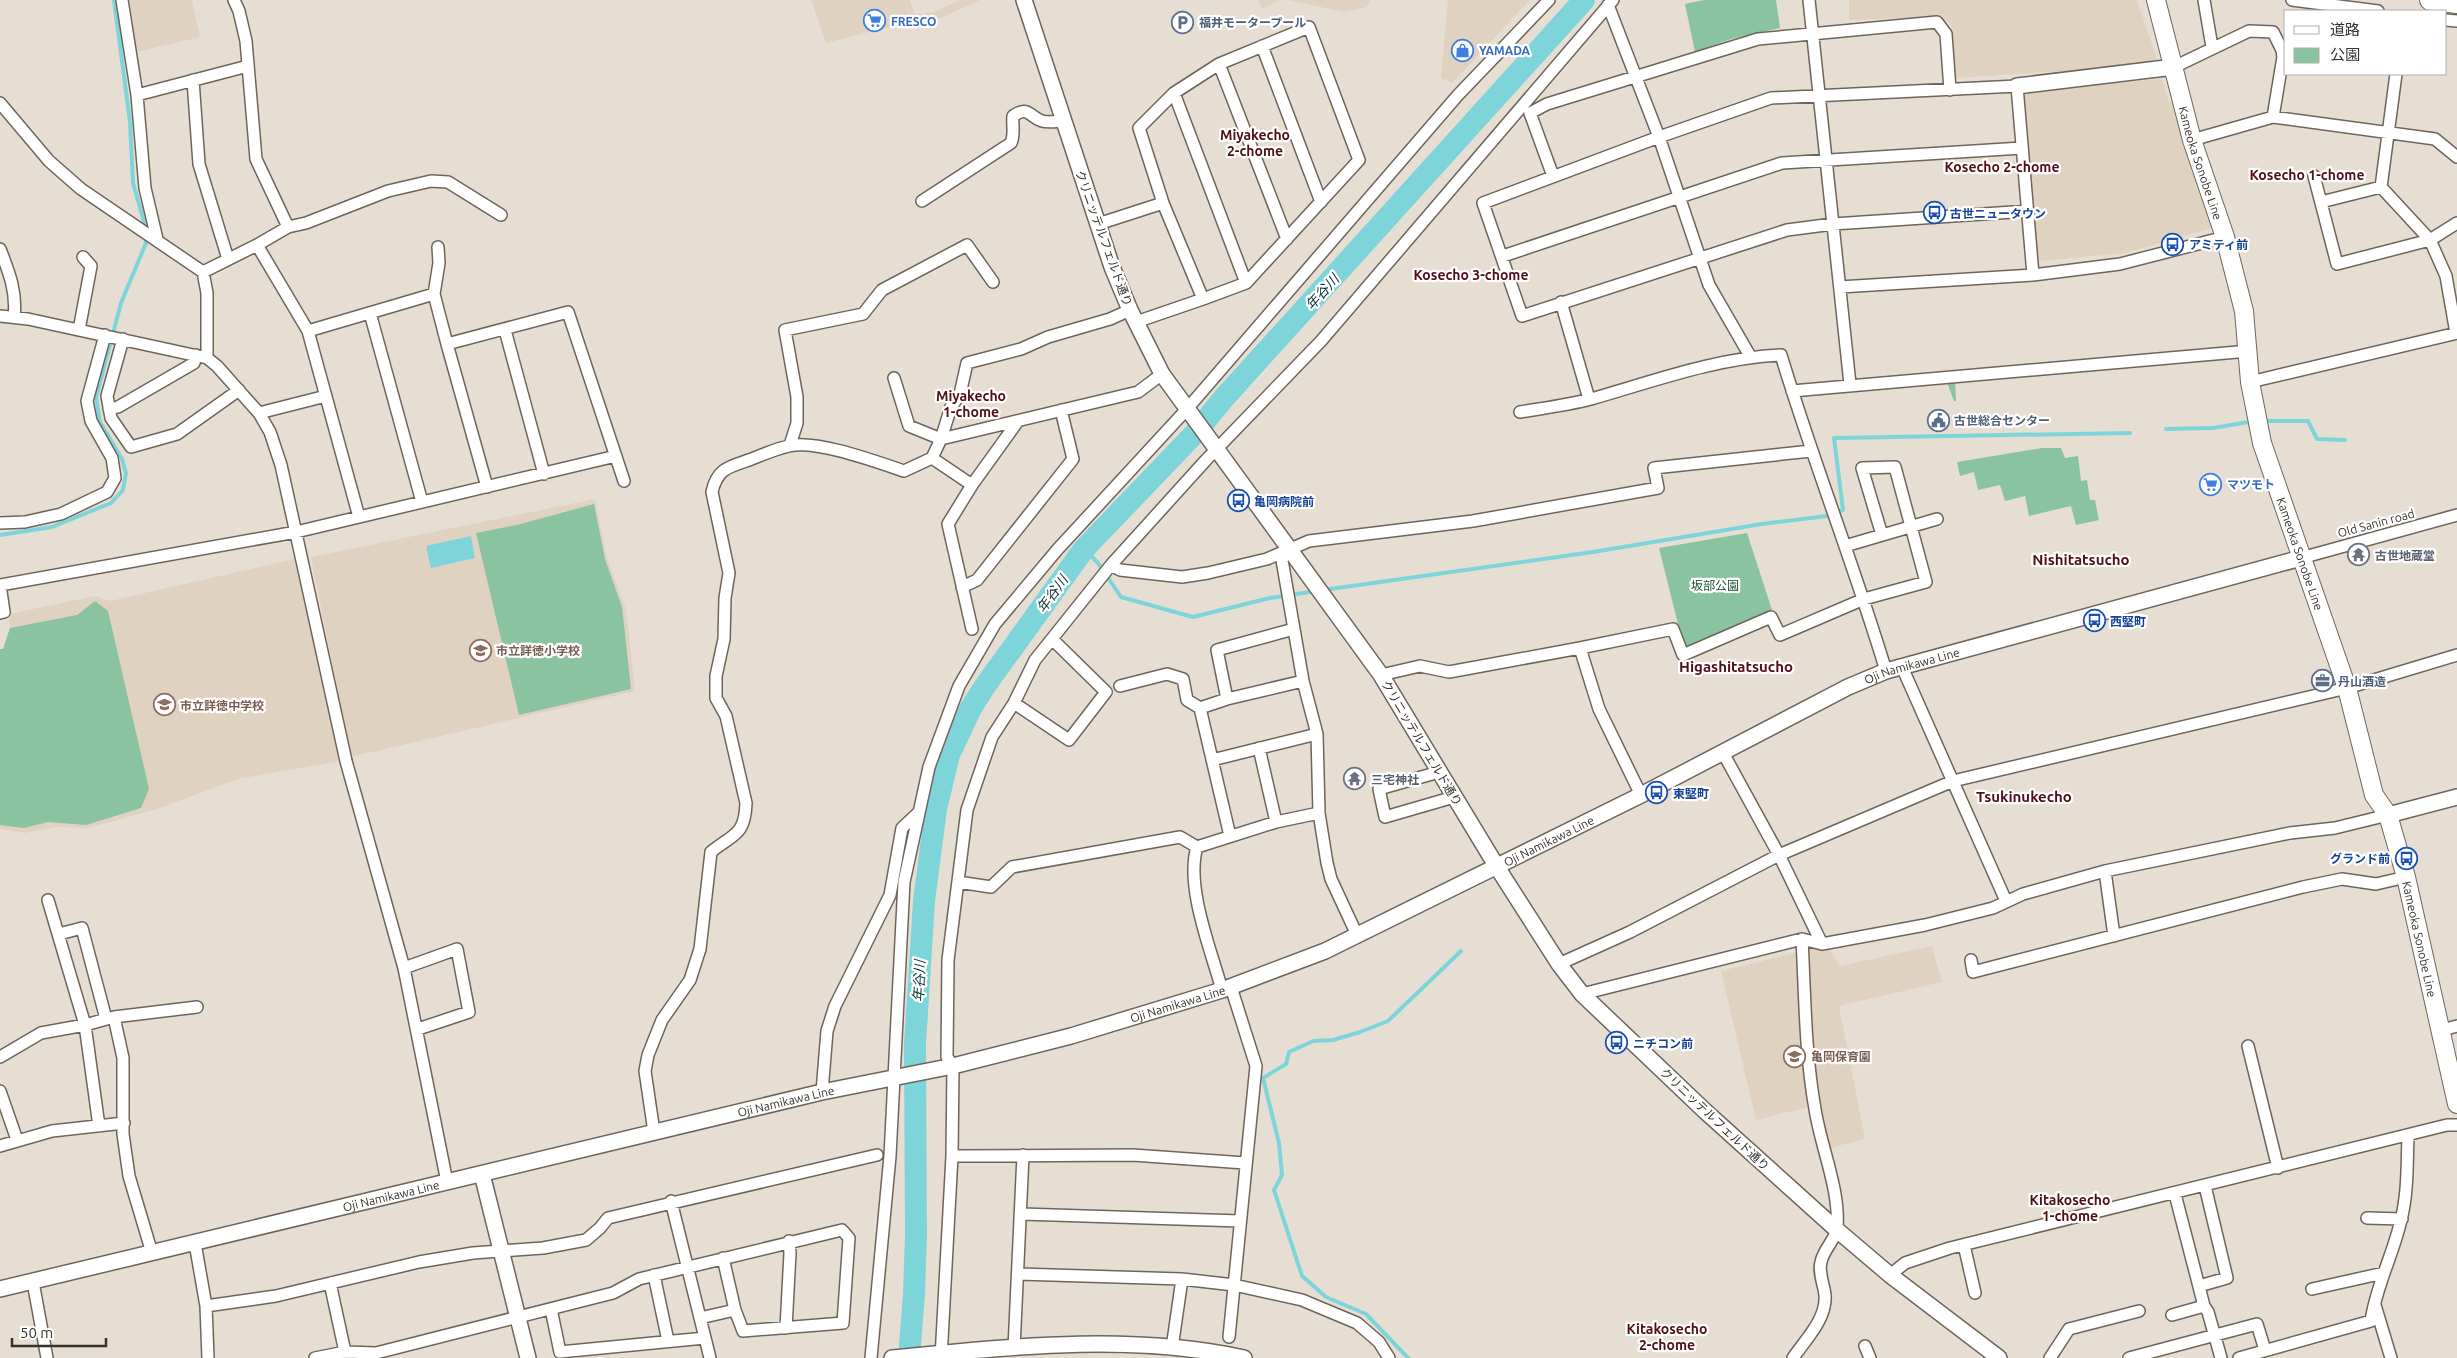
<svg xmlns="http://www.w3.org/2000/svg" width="2457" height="1358" font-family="Ubuntu,'Noto Sans JP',sans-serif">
<rect width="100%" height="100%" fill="#e7ded3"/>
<path fill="#e0d2c1" d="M129,0H192L200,37L137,52Z
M811,0H910L914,13L922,14L934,12L960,0H980L939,19L924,23H904L826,43Z
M1258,0H1280L1262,9Z
M1288,0H1370L1367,7L1344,12Z
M1448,0H1530L1452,83L1441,78Z
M1849,0H2137L2158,62L2081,70L1955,78L1951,24L1941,17L1849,20Z
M2162,79L2169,102L2175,100L2215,227L2125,253L2042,261L2035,259L2023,96L2029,91Z
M595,499L607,558L626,609L635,691L351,757L311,557Z
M294,559L340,761L238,779L157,809L88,828L55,827L25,833L0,829V649H3L10,628L9,614L95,596L110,601Z
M1826,945L1840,966L1932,946L1942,982L1839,1006L1865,1139L1822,1150L1809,1107L1756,1120L1721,971Z"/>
<path fill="#89c3a0" d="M1704,0H1776L1780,28L1731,39L1695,52L1685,4Z
M1946,380H1955L1956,401H1954Z
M2042,448H2061L2065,458L2078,456L2081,481L2087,480L2090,500H2095L2099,520L2076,525L2071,506L2029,516L2025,496L2005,501L2000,485L1978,490L1974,472L1960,476L1957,462Z
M594,504L605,559L622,607L631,689L519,715L476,533L517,525Z
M1747,533L1772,610L1691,646L1683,644L1659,548Z
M95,601L108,611L149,789L141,808L86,825L48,822L24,828L0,825V649H3L10,628L77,615Z"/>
<path fill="#7ed5d9" d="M471,536L475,558L431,568L426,546Z"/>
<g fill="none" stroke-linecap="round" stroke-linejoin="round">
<path stroke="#7ed5d9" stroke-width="4" d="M2263,421H2308L2317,439L2345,440
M2166,429L2213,428L2249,422
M0,535L52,527L111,503L123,490L126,473L122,459L100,422L96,398L121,303L146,243L144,222L133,183L130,122L114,0
M1084,549L1098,563L1121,597L1193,617L1270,598L1316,591
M1323,590L1593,552L1762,524L1827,516L1843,510L1834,438L2130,433
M1408,1358L1366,1314L1326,1297L1302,1276L1274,1190L1282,1175L1279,1143L1263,1078L1286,1064L1289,1052L1313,1041L1333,1040L1360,1032L1388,1021L1461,951"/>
<path stroke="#7ed5d9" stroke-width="22" d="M909,1358L914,1293L916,1236L915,1044L924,901L936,809L949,755L971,708L985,686L1084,549L1197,431L1223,399L1584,0"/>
<defs>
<path id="street" d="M122,0L137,95L145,188L157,239
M234,0L239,11L246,41L256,159L288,227
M1809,0L1850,384
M2204,0L2212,47
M2292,0L2378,11
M1608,5L1659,137L1709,285L1750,356
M2446,20L2457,21
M1309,27L1359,160L1246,283L1203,299L1163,203L1139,128L1174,93L1219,64Z
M1262,46L1321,202
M1219,64L1287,239
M2174,67L2249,31L2273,32L2282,50L2283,57L2273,117
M2396,74L2381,187L2430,240L2446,276L2456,333
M193,80L199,164L228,259
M1174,93L1246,283
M137,95L248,66
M0,103L49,161L81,189L203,272L207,293V358
M2192,140L2273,117L2435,139L2457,157
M1553,176L1530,113L1547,104L1758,39L1937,22L1946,34L1950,90
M2314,176L2337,264L2430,240L2457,223
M922,201L1011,143C1015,134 1012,126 1013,116C1029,105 1029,117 1042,121C1049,123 1057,121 1063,121
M2321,202L2381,187
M2028,211L1833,224L1787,230L1522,316L1483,203L1659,137L1771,98L2017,86L2033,275
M1098,224L1163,203
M257,245L308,331L434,294L447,344L568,312L624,481
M0,249C9,272 17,292 14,317
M1503,256L1782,163L2022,148
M203,272L257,245L288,227L306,223L388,191L431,181L448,182L501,215
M1840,287L2033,275L2120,264L2225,237
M434,294L439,263L438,247
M1561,302L1589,399
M370,313L422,502
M0,316L28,319L207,358L217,366L259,413L270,432L281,465L346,761L404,968L447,1182
M1136,322L1203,299
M79,330L91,266L83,257
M505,330L544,474
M308,331L359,517
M123,339L107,396L111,418L131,447L177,434L239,390
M447,344L487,487
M894,378L909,426L941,439L1138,392L1162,374
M2250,382L2457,333
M1792,391L2249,351
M109,409L118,407L194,363L196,355
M1520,412C1544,408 1568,405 1591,399C1654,381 1716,358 1781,355C1813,461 1854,565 1886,671
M259,413L326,396
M790,445L797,423V397L785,330L863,314L882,290L967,245L993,282
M932,458L972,485
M0,523L25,522L61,514L107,492L115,478L112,458L91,421L87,401L105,335
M1845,546L1937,519
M1288,549L1282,560L1303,681L1317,734L1319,813L1327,863L1331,879L1357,935
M2301,558L2457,515
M1111,565L1120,570L1182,577L1208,573L1267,559L1309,541L1473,521L1658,488L1654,468L1811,451
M0,585L296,532L616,456
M962,587L977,580L1073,459L1061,410
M0,613L4,612L0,585
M972,629L948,524L972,485L1018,421
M1580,648L1599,709L1641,795
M1902,667L2006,901
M1381,675L1420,666L1449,672L1580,648L1673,629L1683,655L1771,617L1780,635L1864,599L1926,582L1895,467L1862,468L1882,535
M1120,686L1167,674L1183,679L1187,700L1200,708
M1227,699L1217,650L1294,629
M1014,703L1069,740L1106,692L1052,639
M1259,748L1276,822
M1722,751L1779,855L1822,944
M1212,760L1317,734
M1439,772L1379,789L1385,817L1454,797
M1230,836L1200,708L1227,699L1303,681
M1197,847C1185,886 1211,950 1222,990
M2105,871L2114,936
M958,882L991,887L1012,867L1180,837L1197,847L1276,822L1319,813
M48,900L85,1025L99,1126
M59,934L82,928L106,1019
M1971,960L1973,972L2303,887L2342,879L2376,884L2406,877
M1559,964L1630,932L1779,855L1953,781L2347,688L2457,655
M404,968L457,949L469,1012L418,1029
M1582,994L1802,939L1822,944L1925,925L1993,908L2023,894L2105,871L2290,833L2335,828L2388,815
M114,1017L123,1058V1134L129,1176L152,1253
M2442,1030L2457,1026
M2248,1046L2278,1168
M0,1057L41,1033L85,1025L114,1017L197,1007
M0,1091L17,1140
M822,1092L827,1031L835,1006L890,895L902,828L918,813
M654,1132L645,1071L648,1055L662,1020L690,980L700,949L711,852C733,834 745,836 746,803L726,716L716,698V676L724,639L725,598L729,573L712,492C717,469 728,467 749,460C762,455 775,449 789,446C815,439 877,462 904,471L932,458L941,439L951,407L960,394L967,363L1021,349L1048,337L1110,319L1130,310
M0,1146L52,1131L124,1123
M952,1156L1133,1155L1245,1163
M2175,1194L2204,1306L2208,1312L2221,1358
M671,1201L710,1358
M1022,1214L1240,1221
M2367,1218L2402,1219
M195,1243L206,1306L208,1358
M1964,1245L1975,1293
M1019,1274L1182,1279L1234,1285L1302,1300L1357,1323L1379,1342L1389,1358
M654,1275L668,1341
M1890,1275L1905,1263L1950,1248L2447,1125H2457
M33,1282L47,1358
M330,1283L345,1352
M2199,1286L2227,1278L2205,1186
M2312,1289L2384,1273
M2375,1305L2391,1358
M206,1306L276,1296L419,1262L473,1253L543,1248L586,1240L600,1228L608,1218L877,1155
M551,1309L560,1352L705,1338
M2172,1315L2204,1306
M700,1318L735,1310L723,1258
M786,1328L790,1253L789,1241
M1229,1337L1256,1066L1231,987
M1865,1346L1870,1358
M1014,1348L1023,1155
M1172,1348L1182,1279
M315,1358L345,1352L376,1353L613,1293L639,1279L842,1230L849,1238L843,1323L743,1331L735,1310
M871,1358L890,1156L904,882L929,767L959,686L995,624L1057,550L1187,409L1458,95L1549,0
M941,1358L952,1156L953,1066L947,1057L948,960L967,810L992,737L1014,703L1035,660L1111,565L1206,460L1321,341L1613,0
M1793,1358C1805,1340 1827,1319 1825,1295C1824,1285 1818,1272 1821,1262C1823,1250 1836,1239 1837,1228C1840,1189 1821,1148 1815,1109C1805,1053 1805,996 1802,939
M2050,1358L2069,1329L2139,1311
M2129,1358L2257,1324L2265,1350
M2239,1358L2371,1321C2376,1286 2393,1255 2401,1220C2408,1193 2407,1163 2408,1135"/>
<g id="secondary">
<path d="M1024,0L1112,267L1130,310L1162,374L1381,675L1497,867L1559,964L1582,994L1706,1112L1837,1230L1890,1275L1999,1358"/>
<path d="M2017,86L2174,67"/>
<path d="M2388,815L2457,797"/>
<path d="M482,1174L528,1358"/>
<path id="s1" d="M0,1289L822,1092L953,1066L1071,1036L1222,990L1325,951L1641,795L1848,687L1886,671L2301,558"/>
<path d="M892,1358C1008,1347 1129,1333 1244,1358"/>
</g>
<g id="primary">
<path id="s2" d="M2156,0L2192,140L2225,237L2244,311L2250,382L2262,443L2347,688L2374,795L2388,815L2406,877L2457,1104"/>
</g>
<path id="highway" d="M2430,0L2457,3"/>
</defs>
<use href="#street" stroke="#6d655c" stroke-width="14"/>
<use href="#secondary" stroke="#6d655c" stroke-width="18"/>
<use href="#primary" stroke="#6d655c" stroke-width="20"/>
<use href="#highway" stroke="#6d655c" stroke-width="22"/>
<use href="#street" stroke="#fff" stroke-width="11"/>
<use href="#secondary" stroke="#fff" stroke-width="15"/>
<use href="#primary" stroke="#fff" stroke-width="18"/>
<use href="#highway" stroke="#fff" stroke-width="20"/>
</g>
<defs>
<symbol id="supermarket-ring" viewBox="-11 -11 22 22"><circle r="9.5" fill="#fff" stroke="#3f7fe0" stroke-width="1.5"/><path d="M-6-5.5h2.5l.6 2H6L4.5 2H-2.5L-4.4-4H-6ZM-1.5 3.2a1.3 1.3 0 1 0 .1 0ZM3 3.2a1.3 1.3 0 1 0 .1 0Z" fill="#3f7fe0"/></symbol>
<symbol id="parking-ring" viewBox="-11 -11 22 22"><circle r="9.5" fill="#fff" stroke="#5c6f8a" stroke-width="1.5"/><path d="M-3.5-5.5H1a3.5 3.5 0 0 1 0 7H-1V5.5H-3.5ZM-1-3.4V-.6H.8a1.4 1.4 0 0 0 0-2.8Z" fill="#5c6f8a"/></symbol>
<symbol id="shop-ring" viewBox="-11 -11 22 22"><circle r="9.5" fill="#fff" stroke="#3f7fe0" stroke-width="1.5"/><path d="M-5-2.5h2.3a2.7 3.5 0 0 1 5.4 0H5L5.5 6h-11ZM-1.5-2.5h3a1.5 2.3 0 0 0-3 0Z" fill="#3f7fe0"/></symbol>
<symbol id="bus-ring" viewBox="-11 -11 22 22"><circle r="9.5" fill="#fff" stroke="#1a4fb4" stroke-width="1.5"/><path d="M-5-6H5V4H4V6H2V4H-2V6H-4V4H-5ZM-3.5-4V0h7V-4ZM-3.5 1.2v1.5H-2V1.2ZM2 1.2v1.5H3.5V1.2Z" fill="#1a4fb4"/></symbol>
<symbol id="civic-ring" viewBox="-11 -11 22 22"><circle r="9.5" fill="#fff" stroke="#5c6f8a" stroke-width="1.5"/><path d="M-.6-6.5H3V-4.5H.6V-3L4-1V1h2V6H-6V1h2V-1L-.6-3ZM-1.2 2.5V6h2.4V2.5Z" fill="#5c6f8a"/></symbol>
<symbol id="temple-ring" viewBox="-11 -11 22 22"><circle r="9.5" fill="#fff" stroke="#6b7280" stroke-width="1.5"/><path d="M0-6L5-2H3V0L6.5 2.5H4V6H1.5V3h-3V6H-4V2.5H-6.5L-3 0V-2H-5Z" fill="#6b7280"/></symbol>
<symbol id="school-ring" viewBox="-11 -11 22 22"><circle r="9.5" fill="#fff" stroke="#8d6e63" stroke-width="1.5"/><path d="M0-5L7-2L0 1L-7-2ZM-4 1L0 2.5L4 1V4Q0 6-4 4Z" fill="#8d6e63"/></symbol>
<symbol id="office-ring" viewBox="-11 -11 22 22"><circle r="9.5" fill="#fff" stroke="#5c6f8a" stroke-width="1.5"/><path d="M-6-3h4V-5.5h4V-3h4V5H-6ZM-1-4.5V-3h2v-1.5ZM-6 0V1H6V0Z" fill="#5c6f8a"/></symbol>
</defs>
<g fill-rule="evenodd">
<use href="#supermarket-ring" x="862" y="8" width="25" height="25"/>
<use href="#parking-ring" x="1170" y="10" width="25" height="25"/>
<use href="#shop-ring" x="1450" y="38" width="25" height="25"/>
<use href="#bus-ring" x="1922" y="200" width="25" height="25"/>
<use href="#bus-ring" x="2160" y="232" width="25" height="25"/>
<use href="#civic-ring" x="1926" y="408" width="25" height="25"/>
<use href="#supermarket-ring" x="2198" y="472" width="25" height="25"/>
<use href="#bus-ring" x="1226" y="488" width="25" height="25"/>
<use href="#temple-ring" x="2346" y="542" width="25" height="25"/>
<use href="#bus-ring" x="2082" y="608" width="25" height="25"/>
<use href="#school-ring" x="468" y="638" width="25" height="25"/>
<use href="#office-ring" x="2310" y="668" width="25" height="25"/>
<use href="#school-ring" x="152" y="692" width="25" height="25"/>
<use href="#temple-ring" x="1342" y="766" width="25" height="25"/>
<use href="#bus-ring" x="1644" y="780" width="25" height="25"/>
<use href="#bus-ring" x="2394" y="846" width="25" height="25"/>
<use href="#bus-ring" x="1604" y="1030" width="25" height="25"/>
<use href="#school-ring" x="1782" y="1044" width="25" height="25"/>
</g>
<g text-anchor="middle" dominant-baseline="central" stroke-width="4.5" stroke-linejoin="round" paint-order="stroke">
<g font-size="12" font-weight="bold" fill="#366cbe" stroke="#fff" text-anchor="start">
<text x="891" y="21">FRESCO</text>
<text x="1479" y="50">YAMADA</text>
<text x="2227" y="484">マツモト</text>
</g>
<g font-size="12" font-weight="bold" fill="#4e5e75" stroke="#fff" text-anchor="start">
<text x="1199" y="22">福井モータープール</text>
<text x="1954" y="420">古世総合センター</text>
<text x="2338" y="681">丹山酒造</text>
</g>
<g font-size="12" fill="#36332e" stroke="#fff">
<text stroke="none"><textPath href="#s2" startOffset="169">Kameoka Sonobe Line</textPath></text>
<text transform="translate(1104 238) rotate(70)">クリニッテルフェルド通り</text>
<text transform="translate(2376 523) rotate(-15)">Old Sanin road</text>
<text stroke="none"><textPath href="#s2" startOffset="574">Kameoka Sonobe Line</textPath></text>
<text stroke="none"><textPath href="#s1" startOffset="2022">Oji Namikawa Line</textPath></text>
<text transform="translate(1422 743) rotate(59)">クリニッテルフェルド通り</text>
<text stroke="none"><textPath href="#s1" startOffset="1618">Oji Namikawa Line</textPath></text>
<text stroke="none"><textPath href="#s2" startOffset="979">Kameoka Sonobe Line</textPath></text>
<text stroke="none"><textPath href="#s1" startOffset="1212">Oji Namikawa Line</textPath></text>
<text stroke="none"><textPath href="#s1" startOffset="808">Oji Namikawa Line</textPath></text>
<text transform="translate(1715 1119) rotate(43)">クリニッテルフェルド通り</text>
<text stroke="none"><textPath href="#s1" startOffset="402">Oji Namikawa Line</textPath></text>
</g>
<g font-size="12" font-weight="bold" fill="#164399" stroke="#fff" text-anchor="start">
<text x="1950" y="213">古世ニュータウン</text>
<text x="2189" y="244">アミティ前</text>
<text x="1254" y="501">亀岡病院前</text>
<text x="2110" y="621">西堅町</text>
<text x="1673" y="793">東堅町</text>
<text x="2390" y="858" text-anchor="end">グランド前</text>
<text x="1633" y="1043">ニチコン前</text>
</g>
<g font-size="12" font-weight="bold" fill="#5b616d" stroke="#fff" text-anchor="start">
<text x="2375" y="555">古世地蔵堂</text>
<text x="1371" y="779">三宅神社</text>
</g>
<g font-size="12" fill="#1e4e35" stroke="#fff">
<text x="1715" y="585">坂部公園</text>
</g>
<g font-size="12" font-weight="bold" fill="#785e54" stroke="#fff" text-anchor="start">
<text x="496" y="650">市立詳徳小学校</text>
<text x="180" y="705">市立詳徳中学校</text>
<text x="1811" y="1056">亀岡保育園</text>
</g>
<g font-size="14" font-weight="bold" fill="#520d18" stroke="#fff">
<text x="1255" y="135">Miyakecho<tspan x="1255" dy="16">2-chome</tspan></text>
<text x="2002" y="167">Kosecho 2-chome</text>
<text x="2307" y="175">Kosecho 1-chome</text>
<text x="1471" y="275">Kosecho 3-chome</text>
<text x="971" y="396">Miyakecho<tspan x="971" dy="16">1-chome</tspan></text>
<text x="2070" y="1200">Kitakosecho<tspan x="2070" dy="16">1-chome</tspan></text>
<text x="1667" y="1329">Kitakosecho<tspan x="1667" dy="16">2-chome</tspan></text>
</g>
<g font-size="14" font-style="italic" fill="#093537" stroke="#fff">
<text transform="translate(1322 292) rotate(-48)">年谷川</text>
<text transform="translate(1052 594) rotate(-54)">年谷川</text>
<text transform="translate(919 981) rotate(-87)">年谷川</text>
</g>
<g font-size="15" font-weight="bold" fill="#520d18" stroke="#fff">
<text x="2081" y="559">Nishitatsucho</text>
<text x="1736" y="666">Higashitatsucho</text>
<text x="2024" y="796">Tsukinukecho</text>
</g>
</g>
<rect x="2284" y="10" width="162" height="65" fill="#ffffff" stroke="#afadab"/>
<rect x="2294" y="26" width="25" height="8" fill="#ffffff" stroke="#afadab"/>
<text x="2330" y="35" font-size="15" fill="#36332e">道路</text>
<rect x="2294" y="48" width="25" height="15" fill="#89c3a0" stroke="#afadab"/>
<text x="2330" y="60" font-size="15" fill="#36332e">公園</text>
<path d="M12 1338v8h94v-8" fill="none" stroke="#36332e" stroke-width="2.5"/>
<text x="20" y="1338" font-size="15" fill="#36332e" stroke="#ffffff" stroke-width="4" paint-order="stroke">50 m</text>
</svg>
